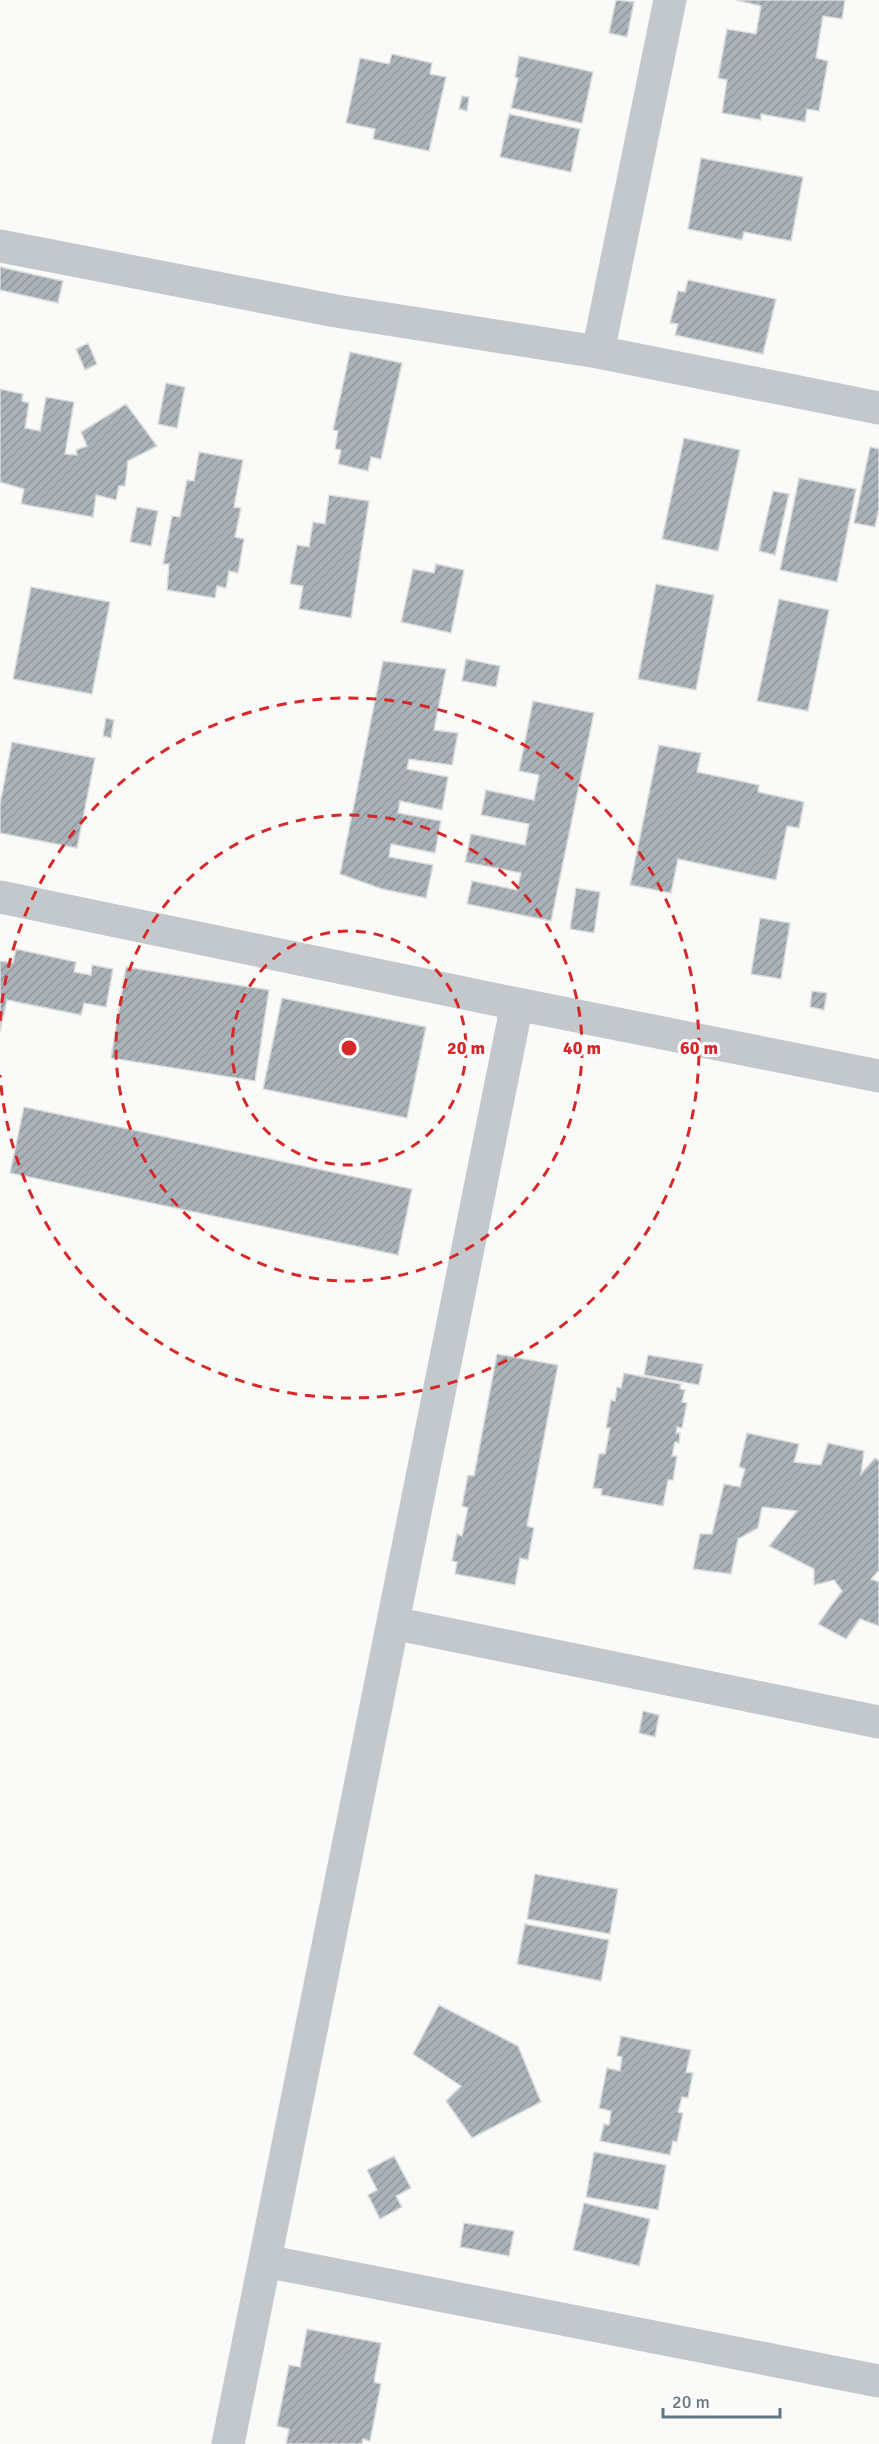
<svg xmlns="http://www.w3.org/2000/svg" width="879" height="2444" font-family="Signika,sans-serif">
<defs>
<pattern id="building-hatch" width="6" height="6" patternUnits="userSpaceOnUse" patternTransform="scale(1.5)"><rect width="6" height="6" fill="#aab3b9"/><path d="M-1 1l2-2M0 6l6-6M5 7l2-2" fill="none" stroke="#8e969c"/></pattern>
</defs>
<rect width="100%" height="100%" fill="#fafaf8"/>
<path fill="url(#building-hatch)" stroke="#dcdcda" stroke-width="1.5" d="M616,0L634,2L627,37L609,33Z
M845,0L842,19L823,16L816,58L828,61L819,111L807,109L805,122L761,114V120L722,113L727,80L718,78L727,29L756,34L761,6L736,0Z
M392,54L432,63L430,74L446,77L429,151L373,139L375,129L346,123L360,58L389,64Z
M519,56L593,72L582,123L511,108L518,78L515,77Z
M462,96L469,97L467,111L459,109Z
M509,114L580,129L571,172L500,157Z
M701,158L803,177L791,241L744,232L742,240L688,229Z
M0,267L63,281L58,303L0,290Z
M688,280L776,299L763,354L675,335L678,324L670,323L678,291L685,292Z
M88,343L97,364L85,370L76,349Z
M350,352L402,363L381,459L371,457L368,471L338,464L341,450L335,449L338,431L333,430Z
M166,383L185,387L177,428L158,424Z
M0,389L23,394L22,401L29,403L25,428L40,431L46,397L74,402L65,454L77,455L76,450L87,446L81,432L126,404L157,446L128,461L125,486H119L116,500L96,495L93,517L21,504L24,489L0,482Z
M684,438L740,450L718,551L662,539Z
M870,447L879,449V508L875,527L854,523Z
M199,452L243,460L234,507L241,508L235,537L244,539L238,573L229,571L226,588L217,586L215,598L167,590L169,564H163L172,516L180,517L187,480L194,481Z
M799,478L856,489L837,582L780,570Z
M773,491L789,494L775,555L759,551Z
M329,495L369,501L351,618L299,609L303,586L290,584L297,545L309,547L313,522L325,524Z
M137,507L158,511L151,546L130,542Z
M436,564L464,570L451,633L401,622L413,569L434,573Z
M656,584L714,595L696,690L638,679Z
M31,587L110,602L92,694L13,679Z
M779,599L829,610L808,711L757,701Z
M466,659L500,666L496,687L462,681Z
M383,661L446,669L434,730L458,733L452,765L409,759L407,769L448,777L442,810L400,801L398,813L441,821L435,853L391,844L389,857L433,865L426,898L382,889L340,874Z
M533,701L594,713L551,921L467,904L472,881L517,890L521,873L465,862L471,834L525,845L529,824L481,815L486,790L534,800L539,775L519,771Z
M106,718L114,720L111,738L103,736Z
M12,742L95,758L77,848L0,833V804Z
M659,745L701,753L697,772L759,785L758,792L804,802L799,828L787,826L776,880L678,859L671,893L630,885Z
M576,888L600,892L594,933L570,929Z
M760,918L790,923L781,979L751,974Z
M16,949L76,962L74,972L91,975L92,965L113,969L106,1007L84,1003L81,1015L7,1000L0,1032V961L13,963Z
M126,967L269,990L255,1081L111,1058Z
M812,991L827,993L824,1010L810,1007Z
M282,998L426,1027L407,1118L263,1089Z
M24,1107L412,1189L398,1255L10,1173Z
M497,1354L558,1365L527,1526L534,1528L528,1560L520,1558L515,1585L455,1574L457,1562L452,1561L457,1534L462,1536L468,1508L462,1506L468,1475L474,1476Z
M648,1355L703,1364L699,1385L644,1375Z
M624,1373L681,1384L680,1389L685,1390L682,1402L687,1403L682,1428L677,1427L676,1433H680L679,1443L675,1442L672,1456H677L673,1480H668L663,1506L601,1495L602,1489L593,1488L599,1454H605L610,1428H606L611,1400L615,1401L617,1387L621,1388Z
M747,1433L799,1444L794,1462L821,1465L828,1443L864,1451L861,1474L875,1458L879,1461V1570L871,1579L879,1582V1626L860,1619L846,1639L818,1624L842,1591L834,1580L814,1585V1569L769,1546L797,1511L762,1507L758,1528L738,1539L731,1574L693,1569L700,1534H712L724,1484L740,1487L745,1469L739,1467Z
M643,1711L659,1715L655,1737L639,1733Z
M535,1874L618,1889L610,1934L527,1919Z
M525,1924L609,1940L601,1981L517,1964Z
M439,2005L518,2046L541,2102L472,2138L446,2101L461,2086L413,2054Z
M621,2036L691,2050L686,2072L693,2073L688,2098L682,2097L678,2112L683,2113L677,2142L673,2141L670,2155L600,2141L604,2124L609,2125L611,2111L599,2108L607,2068L620,2071L622,2057L617,2056Z
M594,2152L666,2165L658,2210L586,2197Z
M394,2156L411,2188L396,2196L402,2207L380,2219L368,2195L377,2190L367,2170Z
M584,2203L650,2219L639,2266L573,2250Z
M464,2223L514,2231L509,2256L460,2247Z
M307,2329L381,2343L374,2382L381,2384L370,2441L363,2439L362,2444H286L289,2429L277,2426L289,2365L300,2367Z"/>
<g fill="none" stroke-linecap="round" stroke-linejoin="round">
<path stroke="#c3c8cc" stroke-width="33" d="M0,246L336,311L598,352L879,408
M598,352L670,0
M0,897L517,1004L879,1076
M393,1623L879,1722
M265,2261L879,2381
M228,2444L517,1004"/>
</g>
<g fill="none" stroke="#d62828" stroke-width="3" stroke-dasharray="10 8">
<circle cx="349" cy="1048" r="117"/>
<circle cx="349" cy="1048" r="233"/>
<path d="M0 1021A350 350 0 1 1 0 1075"/>
</g>
<circle cx="349" cy="1048" r="9" fill="#d62828" stroke="#fff" stroke-width="3"/>
<g font-size="18" text-anchor="middle" font-weight="bold" fill="#d62828" stroke="#fff" stroke-width="6" stroke-linejoin="round" paint-order="stroke">
<text x="466" y="1054">20 m</text>
<text x="582" y="1054">40 m</text>
<text x="699" y="1054">60 m</text>
</g>
<path d="M663 2408v9h117v-9" fill="none" stroke="#657683" stroke-width="3"/>
<text x="672" y="2408" font-size="18" fill="#657683" stroke="#ffffff" stroke-width="4.5" paint-order="stroke">20 m</text>
</svg>
